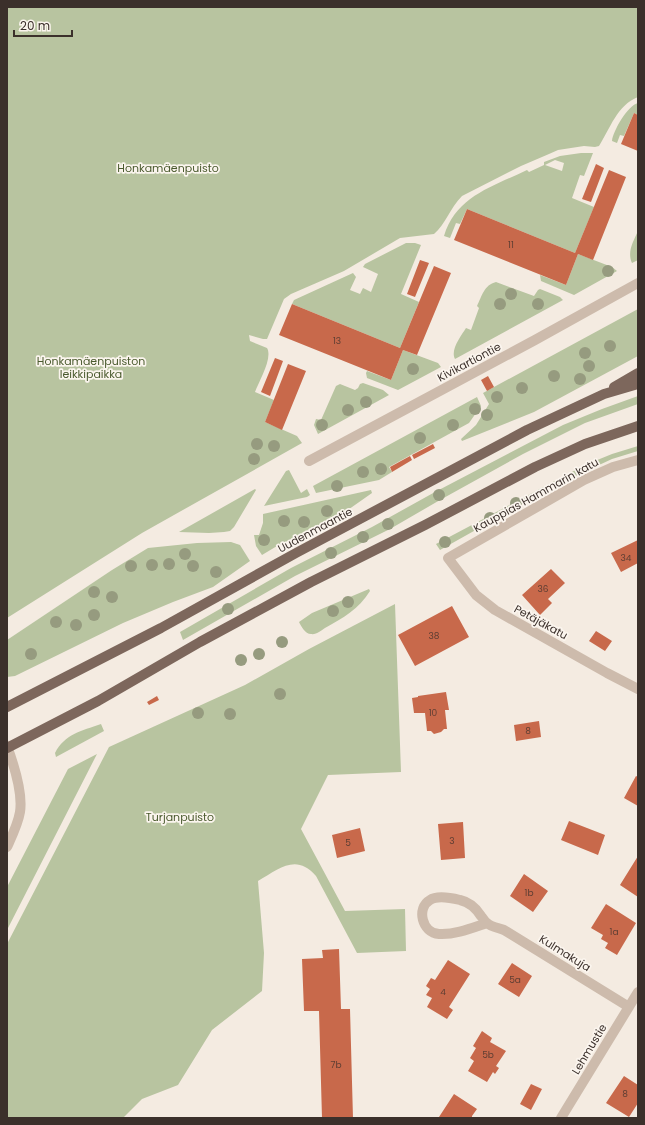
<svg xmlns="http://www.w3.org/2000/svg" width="645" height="1125" font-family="Poppins,sans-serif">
<rect width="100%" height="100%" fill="#f4ebe1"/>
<path fill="#b8c4a0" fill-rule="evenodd" d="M7,7H638V97C617,105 610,129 599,146L595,147L584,146L558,150L549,154L521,166L462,196C450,208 445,225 434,234L400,238L344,271L291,294L284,299L267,339H263L249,335L250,341L267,348C273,358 259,381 255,392L274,400L265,422L297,436L302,443L142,533L7,618Z
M638,103V115L634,113L624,136L620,135L617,143L612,141C613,131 628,105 638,103Z
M581,153H593L584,176L580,175L572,198L594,207L575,253L467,209L460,224L456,223L450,238L444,236C456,196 494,186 527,170L529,172L544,165V162L560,156ZM555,160L564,163L562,171L545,165Z
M638,231V260L632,263C627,252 633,242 638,231Z
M406,243H415L421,245L401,294L419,302L400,348L292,304L294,300L353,273L356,277L350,290L360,294L363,288L371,292L378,274L363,267L365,264Z
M578,254L612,267L617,271L574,295L541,281L540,275L566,285Z
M496,282L534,296L538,290L540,289L560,297L563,300L455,359C450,350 461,336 466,328L471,330L479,308L477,306C482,296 484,285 496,282Z
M638,309V356L534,412L462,441L461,439L476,425L489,404L483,393Z
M403,350L438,363L441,367L398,390L367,378L366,373L367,371L391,380Z
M363,383L383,390L389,395L318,434L314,425L316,419L321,420L336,386L340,384L355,390L358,388L360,384Z
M638,396V404L585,423L523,454L440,500L390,529L295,576L183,640L180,632L291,568L372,527L435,492L563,425L602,409Z
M477,397L481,406L469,423L389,467L392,472L379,480L316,493L313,486Z
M638,446V451L612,459L556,485L440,550L436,544L585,465L612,454Z
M289,470L301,493L307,489L310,495L307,497L264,506L286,471Z
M255,489L256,490L234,527L230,531L224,532L209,533L179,532Z
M371,490L372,493L335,519L277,546L262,555L256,546L254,535H259L263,523V514Z
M231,542L240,545L250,561L213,587L173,602L123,623L15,676L7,677V640L112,570L148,548L197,543Z
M369,589L370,591C359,609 343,618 325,628C322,630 316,635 311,634C305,634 301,626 299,622L312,613Z
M395,604L401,772L328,775L301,829L345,911L405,909L406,951L357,953L316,876C296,853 279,869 258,881L264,953L262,991L212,1030L178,1085L142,1099L123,1118H7V944L109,747L245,685L309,649Z
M101,724L104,731L56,757L55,753C65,734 81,731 101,724Z
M97,754L7,930V887L68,769Z"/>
<path fill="#c8694b" d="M634,113L638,115V151L621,144Z
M596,164L604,168L591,202L582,199Z
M609,170L626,177L593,260L578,254L566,285L454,240L467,209L575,253Z
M420,260L429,263L415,297L407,294Z
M434,266L451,273L417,355L403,350L391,380L279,335L292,304L400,348Z
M275,358L283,361L270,396L261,392Z
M288,364L306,371L282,430L265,422Z
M488,376L494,387L487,391L481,380Z
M433,444L435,448L414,459L412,455Z
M410,456L412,460L392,472L390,467Z
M638,540V563L621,572L611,553Z
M551,569L565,583L548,599L552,603L540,615L522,595Z
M452,606L469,637L415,666L398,635Z
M596,631L612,641L605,651L589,641Z
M446,692L449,710H445L447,729H444L441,732L434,734L431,731H427L425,713H414L412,698L418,697V696Z
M157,696L159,700L149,705L147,702Z
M539,721L541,737L516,741L514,725Z
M636,776L638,777V806L624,798Z
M569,821L605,835L598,855L561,840Z
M463,822L465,858L441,860L438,824Z
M360,828L365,851L337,858L332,835Z
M638,856V897L620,885Z
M524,874L548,891L533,912L510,896Z
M606,904L636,923L617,955L605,948L608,943L601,939L603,935L591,928Z
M339,949L341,1009H350L353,1118H322L319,1011H304L302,959L323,958L322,950Z
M448,960L470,974L449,1007L453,1010L447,1019L427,1007L432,998L426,995L430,989L426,986L431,978L435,980Z
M512,963L532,976L519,997L498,984Z
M482,1031L492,1038L490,1042L506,1051L496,1066L499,1068L495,1074L493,1072L487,1082L468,1071L474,1061L470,1058L476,1048L473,1046Z
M624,1076L638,1085V1103L629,1117L606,1103Z
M531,1084L542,1089L531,1110L520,1104Z
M454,1094L477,1109L472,1116V1118L439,1117Z"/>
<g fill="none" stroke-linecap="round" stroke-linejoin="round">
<path stroke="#cdbbac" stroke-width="10" d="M638,460L613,467L584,480L448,558L476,595L495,610L607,673L638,689
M309,461L535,340L638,283
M7,746C14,765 23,793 20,812C18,824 12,836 7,847
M487,923C472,928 455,935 439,934C422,933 416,908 430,900C437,895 452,898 460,900C469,902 476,908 481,916C483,918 485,922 487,923C491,927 499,928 504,930L629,1007
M561,1118L638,992"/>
<path stroke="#7d675c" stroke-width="10" d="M614,387L638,373
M7,707L161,628L296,553L527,430L604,394L638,384
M7,748L98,701L200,642L311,582L425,525L535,467L585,444L638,426"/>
</g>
<g fill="#969b7f">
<circle cx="608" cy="271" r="6"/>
<circle cx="511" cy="294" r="6"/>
<circle cx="500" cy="304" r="6"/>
<circle cx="538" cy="304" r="6"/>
<circle cx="610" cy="346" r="6"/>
<circle cx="585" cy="353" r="6"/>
<circle cx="589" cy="366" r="6"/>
<circle cx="413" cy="369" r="6"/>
<circle cx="554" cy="376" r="6"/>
<circle cx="580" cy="379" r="6"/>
<circle cx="522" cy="388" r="6"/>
<circle cx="497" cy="397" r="6"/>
<circle cx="366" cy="402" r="6"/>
<circle cx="475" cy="409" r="6"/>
<circle cx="348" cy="410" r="6"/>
<circle cx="487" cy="415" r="6"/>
<circle cx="322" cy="425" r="6"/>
<circle cx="453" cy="425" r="6"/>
<circle cx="420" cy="438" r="6"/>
<circle cx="257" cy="444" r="6"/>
<circle cx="274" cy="446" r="6"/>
<circle cx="254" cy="459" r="6"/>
<circle cx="381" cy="469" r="6"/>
<circle cx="363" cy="472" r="6"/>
<circle cx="337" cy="486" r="6"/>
<circle cx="439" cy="495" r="6"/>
<circle cx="516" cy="503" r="6"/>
<circle cx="327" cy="511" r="6"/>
<circle cx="490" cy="518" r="6"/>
<circle cx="284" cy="521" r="6"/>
<circle cx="304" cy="522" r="6"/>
<circle cx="388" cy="524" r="6"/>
<circle cx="363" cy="537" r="6"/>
<circle cx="264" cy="540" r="6"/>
<circle cx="445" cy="542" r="6"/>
<circle cx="331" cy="553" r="6"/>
<circle cx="185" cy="554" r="6"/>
<circle cx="169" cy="564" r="6"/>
<circle cx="152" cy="565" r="6"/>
<circle cx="131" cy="566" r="6"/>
<circle cx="193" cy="566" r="6"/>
<circle cx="216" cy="572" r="6"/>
<circle cx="94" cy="592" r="6"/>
<circle cx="112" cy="597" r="6"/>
<circle cx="348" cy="602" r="6"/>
<circle cx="228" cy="609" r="6"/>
<circle cx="333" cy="611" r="6"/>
<circle cx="94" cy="615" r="6"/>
<circle cx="56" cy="622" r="6"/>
<circle cx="76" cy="625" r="6"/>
<circle cx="282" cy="642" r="6"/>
<circle cx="31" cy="654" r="6"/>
<circle cx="259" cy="654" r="6"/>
<circle cx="241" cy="660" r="6"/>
<circle cx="280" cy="694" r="6"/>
<circle cx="198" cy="713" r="6"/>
<circle cx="230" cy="714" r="6"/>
</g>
<g text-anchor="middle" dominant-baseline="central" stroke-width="3.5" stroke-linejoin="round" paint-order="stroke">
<g font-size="9" fill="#5e3e33">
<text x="511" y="245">11</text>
<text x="337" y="341">13</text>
<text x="626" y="558">34</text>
<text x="543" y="589">36</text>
<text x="434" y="636">38</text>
<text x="433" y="713">10</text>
<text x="528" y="731">8</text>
<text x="452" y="841">3</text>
<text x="348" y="843">5</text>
<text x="529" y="893">1b</text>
<text x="614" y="932">1a</text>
<text x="515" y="980">5a</text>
<text x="443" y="992">4</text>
<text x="488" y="1055">5b</text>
<text x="336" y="1065">7b</text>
<text x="625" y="1094">8</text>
</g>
<g font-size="11" fill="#4a5a2e" stroke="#fbf5ee">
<text x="168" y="168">Honkamäenpuisto</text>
<text x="91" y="361">Honkamäenpuiston<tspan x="91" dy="13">leikkipaikka</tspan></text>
<text x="180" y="817">Turjanpuisto</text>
</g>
<g font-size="11" fill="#3b302b" stroke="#fbf5ee">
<text transform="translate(469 362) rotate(-28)">Kivikartiontie</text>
<text transform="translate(536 495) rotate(-29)">Kauppias Hammarin katu</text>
<text transform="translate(315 530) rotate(-28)">Uudenmaantie</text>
<text transform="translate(541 622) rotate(29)">Petäjäkatu</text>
<text transform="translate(565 953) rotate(32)">Kulmakuja</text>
<text transform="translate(589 1049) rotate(-59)">Lehmustie</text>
</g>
</g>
<rect width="645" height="1125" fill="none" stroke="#3b302b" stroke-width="16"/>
<path d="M14 30v6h58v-6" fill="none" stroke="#3b302b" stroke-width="2"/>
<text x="20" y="30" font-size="12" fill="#3b302b" stroke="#fbf5ee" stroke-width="3" paint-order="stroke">20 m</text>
</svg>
